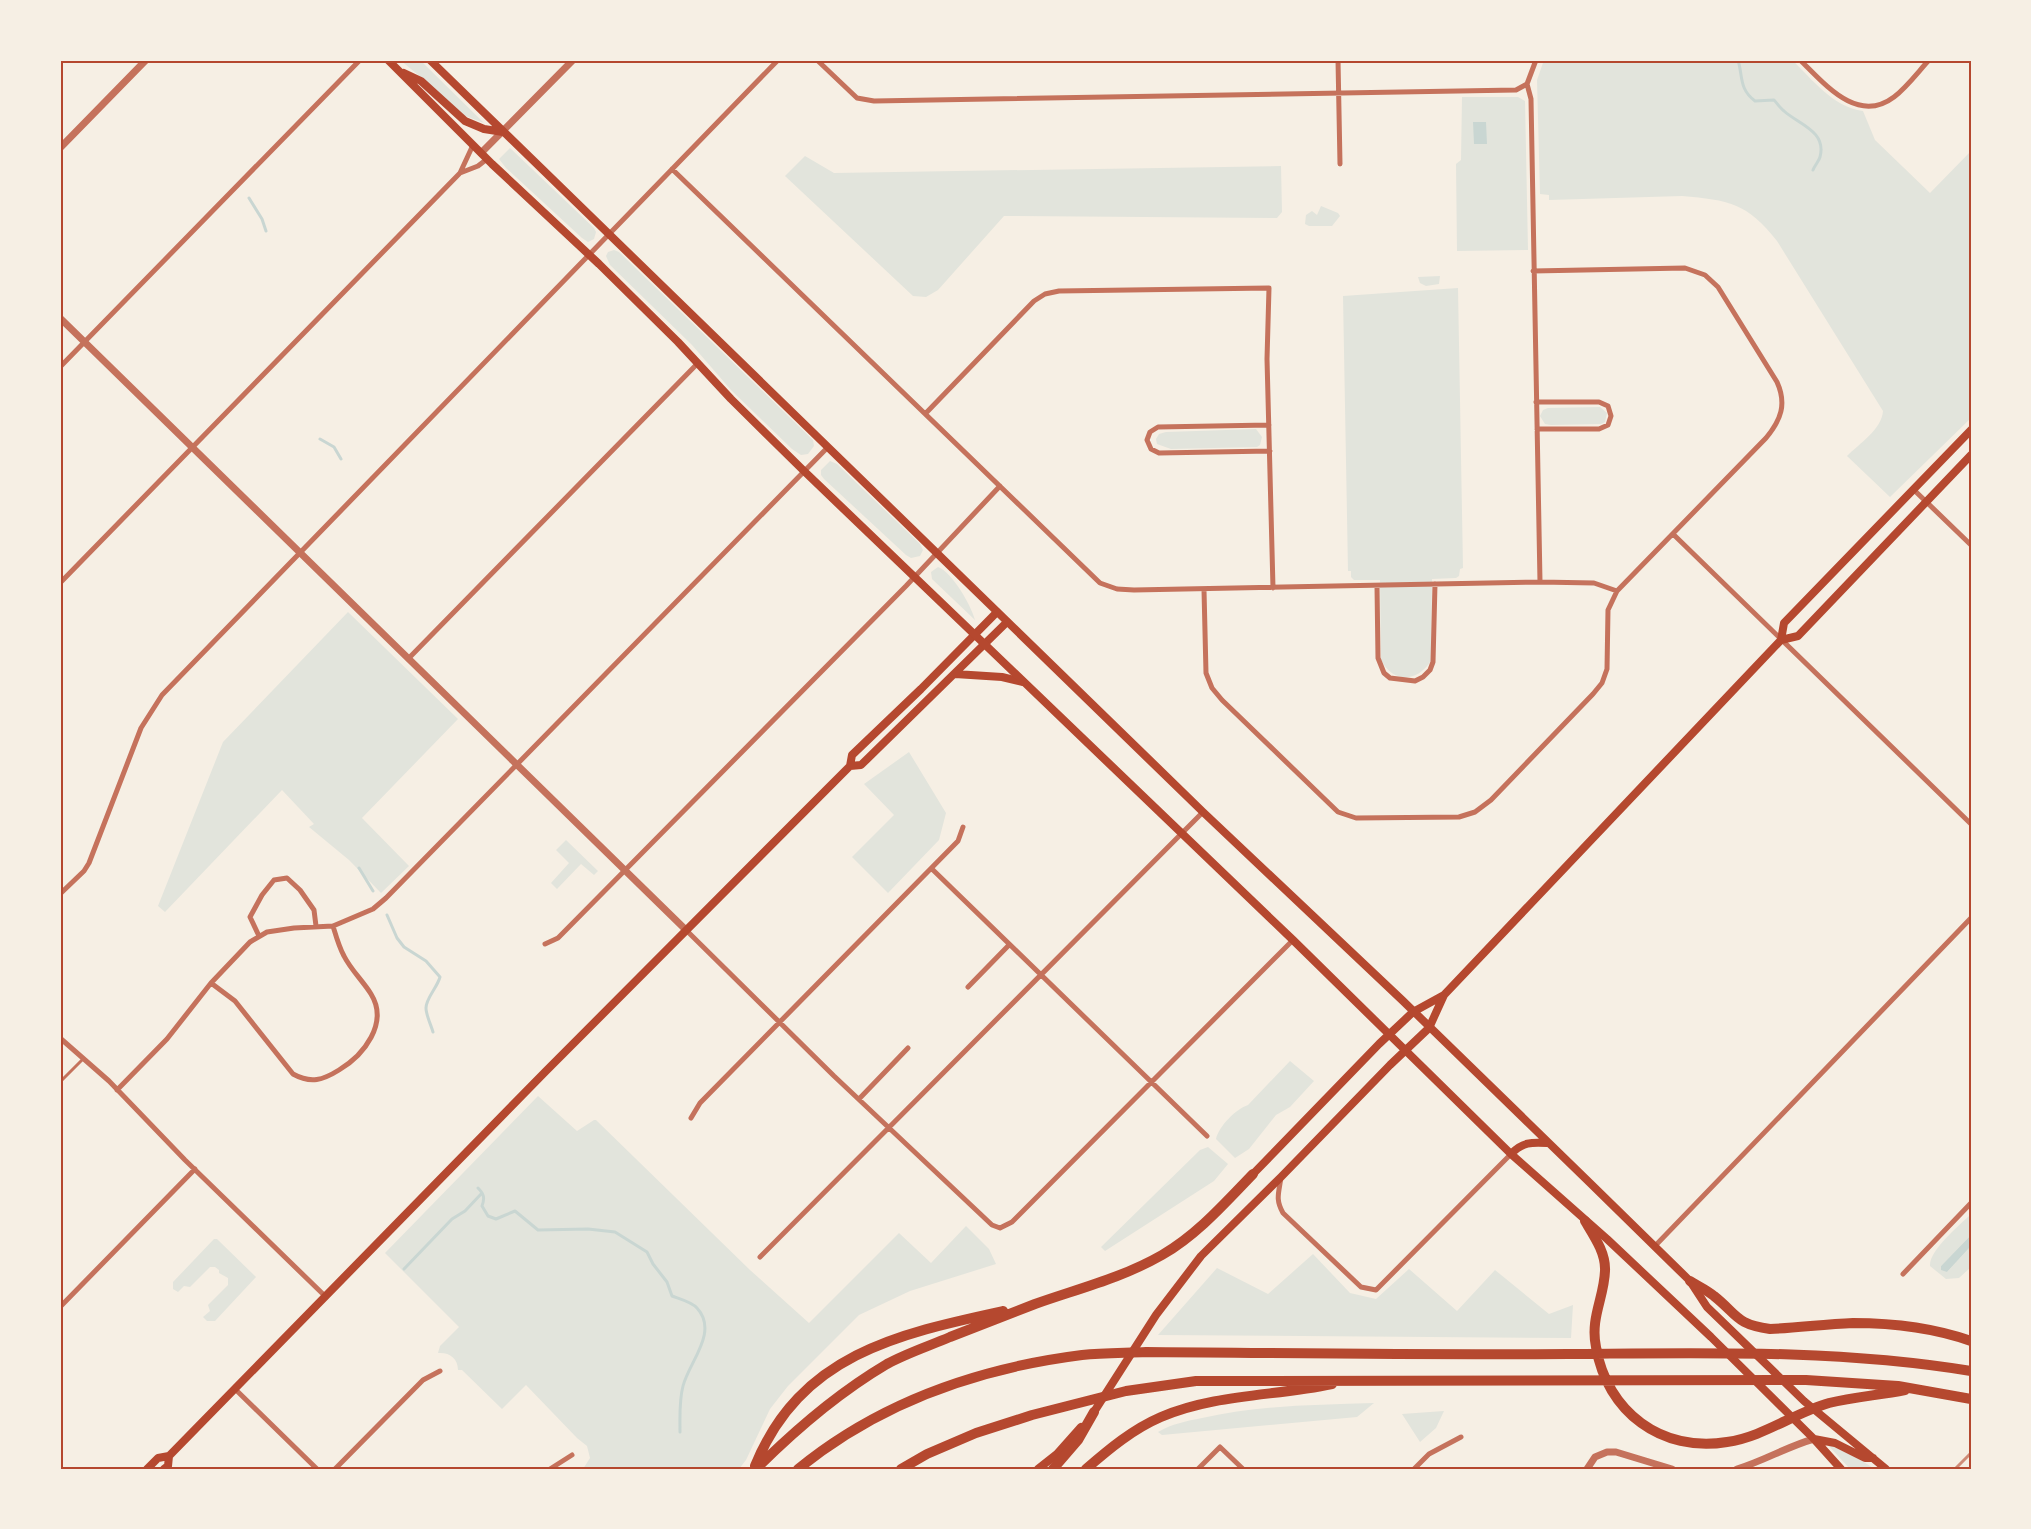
<svg xmlns="http://www.w3.org/2000/svg" width="2031" height="1529" font-family="Ubuntu,sans-serif">
<rect width="100%" height="100%" fill="#f6efe4"/>
<path fill="#e2e4dc" d="M400,60H420L484,123L460,114L422,78Z
M1544,60H1792C1813,80 1833,107 1863,111L1875,140L1930,193L1971,151V418L1890,497L1847,456C1859,444 1882,429 1883,411L1777,241C1747,203 1729,200 1682,196L1549,200V195L1540,194L1537,80Z
M1462,97H1518L1525,101L1528,250L1457,251L1456,164L1461,160Z
M510,148L594,228L596,232L594,239L588,242L582,238L506,168L499,159Z
M805,156L834,173L1281,166L1282,212L1277,218L1004,216L938,290L926,297L913,296L785,176Z
M1321,206L1338,213L1340,216L1332,226H1309L1305,224L1306,215L1312,211L1317,215Z
M614,250L619,252L813,440L814,446L808,454L801,455L792,449L731,390L692,345L610,265L606,256L608,252Z
M1440,276L1439,284L1426,286L1420,283L1418,277Z
M1458,288L1463,568L1460,569L1459,576L1456,578L1432,579L1431,661C1417,682 1394,684 1381,660L1380,580H1354L1351,577V571H1348L1343,296Z
M1600,407L1607,413L1605,422L1601,424L1551,425L1545,424L1540,416L1543,410L1548,408Z
M1256,429L1262,437L1260,445L1257,447L1171,449L1157,444L1156,439L1159,434L1166,432Z
M830,461L837,464L920,544L923,550L920,556L911,558L906,555L824,479L821,475V470Z
M938,567C952,572 971,605 975,620L932,579L931,572Z
M348,612L458,719L362,818L409,866L381,893L349,860L309,827L314,824L282,790L165,912L158,906L223,742Z
M909,752L946,813L939,840L888,893L852,857L894,815L864,784Z
M566,840L598,871L594,875L581,864L557,889L551,883L569,863L556,850Z
M1290,1061L1314,1081L1290,1107L1276,1115L1249,1149L1235,1158L1216,1139C1219,1126 1236,1109 1248,1105Z
M538,1096L577,1131L594,1120H596L750,1270L809,1323L899,1233L931,1263L966,1226L989,1249L996,1264L910,1291L859,1315L788,1386L770,1409L746,1460L739,1469H583L590,1458L587,1446L577,1438L526,1385L502,1409L462,1370H458C458,1358 449,1352 438,1353L440,1346L459,1327L385,1253Z
M1208,1147L1228,1164L1214,1181L1105,1251L1101,1247L1200,1150Z
M1971,1214V1235L1941,1266L1947,1272L1971,1246V1267L1959,1278L1946,1279L1930,1266C1929,1250 1960,1225 1971,1214Z
M214,1239H217L256,1277L215,1321H207L203,1317L210,1311L208,1305L228,1285V1278L219,1273V1270L215,1267H210L190,1287L184,1286L178,1292L173,1289V1282Z
M1313,1254L1350,1293L1376,1299L1409,1269L1457,1311L1495,1270L1549,1314L1573,1305L1571,1338L1158,1335L1217,1268L1268,1294Z
M1374,1403L1357,1417L1162,1435L1158,1432C1172,1424 1186,1421 1202,1418C1258,1405 1316,1405 1374,1403Z
M1444,1411L1436,1428L1420,1442L1402,1414Z
M1827,1444L1854,1456L1875,1469H1850Z"/>
<path fill="#c9d6d2" d="M1473,122H1486L1487,144H1474Z
M1971,1235V1246L1947,1272L1941,1270V1266Z"/>
<g fill="none" stroke-linecap="round" stroke-linejoin="round">
<path stroke="#c9d6d2" stroke-width="3" d="M1738,60C1743,77 1739,89 1755,101L1774,100C1777,103 1780,108 1784,111C1798,124 1827,131 1820,157C1819,161 1815,165 1813,170
M249,198L262,219L266,231
M320,439L334,447L341,459
M359,868L373,891
M387,915L397,938L404,947L426,961L440,977C437,988 426,998 426,1008C426,1015 431,1025 433,1032
M478,1188C484,1194 485,1198 482,1206L488,1216L496,1219L515,1211L538,1230L588,1229L615,1232L647,1252L653,1264L667,1282L672,1296C680,1299 692,1302 697,1308C719,1332 689,1362 683,1386C679,1401 680,1417 680,1432
M404,1269L452,1219L465,1211L482,1193"/>
<path stroke="#c5725c" stroke-width="3" d="M60,1082L83,1059"/>
<path stroke="#c5725c" stroke-width="5" d="M817,60L857,98L874,101L1516,90L1527,84L1536,60
M1338,60L1340,164
M1800,60C1824,83 1857,125 1894,97C1907,87 1918,72 1929,60
M1527,84L1531,99L1540,582
M672,169L1100,583L1117,589L1134,590L1540,582L1594,583L1617,591
M460,173L478,166L487,159
M60,367L360,60
M1536,402H1599L1608,406L1611,416L1608,425L1599,429H1537
M926,413L1034,301L1045,294L1059,291L1269,288L1267,359L1273,588
M1269,425L1158,427L1150,432L1147,440L1151,449L1159,453L1270,451
M1913,489L1971,545
M1673,534L1971,824
M60,583L460,173L473,145
M1377,586L1378,658L1384,673L1390,678L1415,681L1423,677L1430,670L1433,662L1435,584
M1204,590L1206,673L1212,688L1222,700L1338,812L1356,818L1459,817L1475,812L1491,800L1593,694L1602,683L1607,669L1608,610L1617,591L1766,438C1781,420 1787,404 1777,382L1718,287L1705,275L1685,268L1533,271
M408,659L698,363
M932,869L1207,1136
M60,894L84,871L89,863L141,728L162,695L778,60
M686,930L834,1076L992,1225L1000,1228L1012,1222L1293,940
M259,936L250,917L262,895L274,880L287,878L300,890L314,910L316,926
M545,944L558,938L906,586L1000,486
M211,983L235,1001L293,1074C311,1084 323,1080 339,1070C364,1055 389,1023 371,994C363,981 351,970 344,956C339,947 336,936 333,926
M968,987L1009,945
M60,1038L109,1081L185,1160L326,1297
M117,1090L167,1039L211,983L250,942L267,932L294,928L333,926L373,909L386,898L828,447
M859,1099L908,1048
M691,1118L700,1103L958,841L963,827
M1281,1177C1279,1193 1275,1199 1283,1213L1361,1287L1376,1290L1511,1154
M1654,1247L1971,918
M760,1257L1203,812
M1903,1274L1971,1203
M60,1307L195,1169
M235,1389L317,1469
M335,1469L423,1380L440,1371
M550,1469L572,1455
M1198,1469L1220,1447L1243,1469
M1414,1469L1429,1454L1461,1437"/>
<path stroke="#c5725c" stroke-width="7" d="M60,148L146,60
M481,153L573,60
M60,318L686,930
M1587,1469L1595,1457L1607,1452H1616L1672,1469
M1737,1469C1764,1461 1788,1446 1814,1439"/>
<path stroke="#b5482f" stroke-width="8" d="M1781,640L1784,623L1971,430
M955,674L1002,677L1023,682
M850,766L861,765L1007,622
M1413,1012L1444,995L1781,640L1798,636L1971,455
M1429,1028L1444,995
M147,1469L158,1458L169,1456L546,1071L850,766L852,755L921,689L997,612
M164,1469L168,1466L169,1456"/>
<path stroke="#b5482f" stroke-width="8" d="M388,60L492,164L599,264L678,342L731,399L804,471L1293,940L1511,1154L1607,1239L1711,1337L1814,1439L1841,1469
M430,60L1203,812L1402,1000L1590,1183L1690,1281L1707,1307L1735,1334L1804,1401L1886,1469
M404,73L421,81L465,121L484,129L503,132
M1511,1154C1522,1142 1532,1142 1547,1143
M1253,1174L1379,1044L1413,1012
M1092,1415L1156,1315L1201,1256L1281,1177L1390,1065L1429,1028
M1814,1439L1835,1443L1865,1458H1873
M1038,1469L1057,1454L1081,1427"/>
<path stroke="#b5482f" stroke-width="10" d="M1585,1221C1594,1236 1606,1253 1605,1271C1604,1298 1590,1318 1596,1347C1607,1412 1662,1453 1727,1442C1763,1437 1794,1413 1829,1403C1854,1397 1880,1395 1905,1390
M1690,1281C1698,1286 1707,1290 1714,1296C1738,1315 1735,1324 1770,1329C1797,1328 1825,1324 1853,1323C1892,1323 1934,1328 1971,1341
M755,1466C800,1355 897,1334 1003,1311
M756,1469C796,1429 838,1393 887,1364C907,1353 929,1346 950,1337C978,1326 1006,1315 1035,1304C1077,1289 1122,1278 1162,1255C1197,1235 1225,1203 1253,1174
M798,1469C880,1402 979,1368 1082,1355C1103,1353 1125,1353 1146,1352C1287,1353 1428,1355 1568,1354C1703,1353 1838,1349 1971,1371
M901,1469L927,1454L976,1433L1032,1415L1126,1391L1196,1381L1806,1380L1898,1386L1971,1399
M1053,1469L1078,1440L1094,1412
M1086,1469C1109,1449 1133,1429 1161,1417C1214,1394 1276,1396 1332,1384"/>
<path stroke="#cf8b77" stroke-width="3" d="M1955,1469L1971,1453"/>
</g>
<rect width="2031" height="1529" fill="none" stroke="#f6efe4" stroke-width="123"/>
<rect x="62" y="62" width="1908" height="1406" fill="none" stroke="#b5482f" stroke-width="2"/>
</svg>
